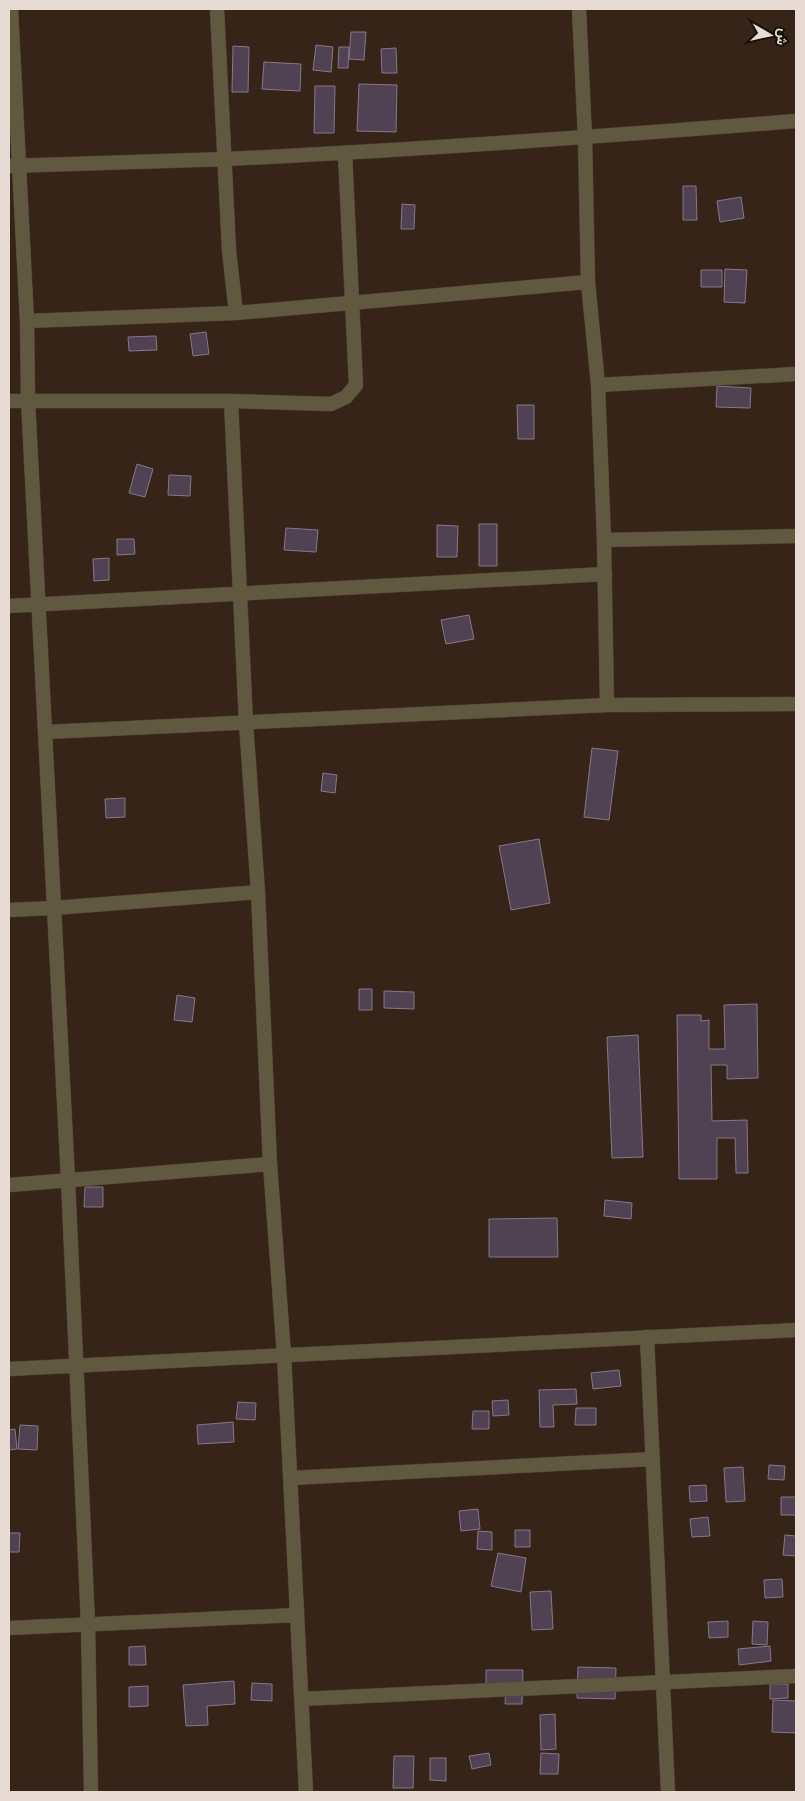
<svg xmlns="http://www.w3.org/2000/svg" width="805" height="1801" font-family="'Crimson Pro',Vazirmatn,serif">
<rect width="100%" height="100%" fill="#352417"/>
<path fill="#514253" stroke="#877789" d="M351,32H366L364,60L349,59Z
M316,45L333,47L331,72L313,70Z
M233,46L249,47L248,92H232Z
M339,47H349L348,68H338Z
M396,48L397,73H382L381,49Z
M264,62L301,64L300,91L262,89Z
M359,84L397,85L396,132L357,131Z
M315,86H335L334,133H314Z
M683,186H696L697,220H683Z
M741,197L744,218L720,222L717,201Z
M402,204L415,205L414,229H401Z
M725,269L747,270L745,303L724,302Z
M701,270H722V287H701Z
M206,332L209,354L193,356L190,334Z
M156,336L157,350L129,351L128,337Z
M717,386L751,388L750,408L716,407Z
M517,405H534V439H518Z
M137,464L153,469L145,497L129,493Z
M169,475L191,476L190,496L168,495Z
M479,524H497V566H479Z
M437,525L458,526L457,557H437Z
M286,528L318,530L316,552L284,550Z
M117,539H134L135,554L117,555Z
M109,558V580L94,581L93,559Z
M469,615L474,639L446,644L441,620Z
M592,748L618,751L609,820L584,817Z
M323,773L337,775L335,793L321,791Z
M125,798V817L106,818L105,799Z
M539,839L550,903L511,910L499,846Z
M359,989H372V1010H359Z
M384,991L414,992V1009L384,1008Z
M177,995L195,998L192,1022L174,1020Z
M757,1004L758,1078L727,1079V1065H711L712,1121L747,1120L748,1173H736L735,1138H717V1179H679L677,1015H701V1021L709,1020V1049H725L724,1005Z
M638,1035L643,1157L612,1158L607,1037Z
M85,1187H103V1207H84Z
M605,1200L632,1203L631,1219L604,1216Z
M557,1218L558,1257H489V1219Z
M619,1370L621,1386L593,1389L591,1373Z
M576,1389L577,1404L553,1405L554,1427H540L539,1390Z
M508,1400L509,1415L493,1416L492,1401Z
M238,1402L256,1403L255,1420L236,1419Z
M576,1408H596V1425H575Z
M473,1411H489V1429H472Z
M233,1422L234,1442L198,1444L197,1425Z
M20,1425L38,1426L37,1450L18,1449Z
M15,1429L17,1449L9,1450V1430Z
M769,1465L785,1466L784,1480L768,1479Z
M743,1467L745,1501L726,1502L724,1468Z
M706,1485L707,1501L690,1502L689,1486Z
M781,1497H796V1515H781Z
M478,1509L480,1529L461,1531L459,1511Z
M708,1517L710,1536L692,1537L690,1519Z
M515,1530H530V1547H515Z
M478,1531L492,1532V1550L477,1549Z
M9,1533H20L19,1552H9Z
M785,1535L796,1536V1556L783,1555Z
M498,1553L526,1558L521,1592L491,1586Z
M782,1579L783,1597L765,1598L764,1580Z
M551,1591L553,1629L532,1630L530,1592Z
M728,1621V1637L709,1638L708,1622Z
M753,1621L768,1622L767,1645L752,1644Z
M145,1646L146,1665H129V1647Z
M770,1646L771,1661L739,1665L738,1649Z
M578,1667L616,1668L615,1699L577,1698Z
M486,1670H523L522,1704H505L506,1688H486Z
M234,1681L235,1704L207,1706L208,1725L186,1726L183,1685Z
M252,1683L272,1684V1701L251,1700Z
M770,1684H788V1698L770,1699Z
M148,1686V1706L129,1707V1687Z
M773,1700L796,1701V1733L772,1732Z
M555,1714L556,1749L541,1750L540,1715Z
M489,1753L491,1765L472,1769L469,1756Z
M541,1753L559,1754L558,1774H540Z
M394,1756H414L413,1788H393Z
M430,1758H446V1781L430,1780Z"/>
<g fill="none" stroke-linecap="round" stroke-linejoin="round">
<defs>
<path id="minor" d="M11,9L27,321L28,400L68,1180L88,1624L91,1792
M217,9L229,250L236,313
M579,9L585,138L588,282L598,385L604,540L607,705
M9,166C81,163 154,162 227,159C417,150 607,136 796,121
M27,321L236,313L588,282
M598,385L796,374
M9,401H231L331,404L346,397L356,385L345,153
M231,401L246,723L258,892L270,1164L284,1355L306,1792
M604,540L796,536
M9,606L605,574
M46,732L607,705L796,704
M9,910L54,908L258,892
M9,1185L270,1164
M647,1337L668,1792
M9,1369L796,1330
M291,1478L653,1459
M9,1628L297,1615
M301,1699L796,1676"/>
</defs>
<use href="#minor" stroke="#514135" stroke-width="15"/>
<use href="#minor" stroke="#615840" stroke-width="14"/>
</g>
<rect width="805" height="1801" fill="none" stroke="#e7dbd3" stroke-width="20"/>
<g transform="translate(770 35) rotate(99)" stroke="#170f09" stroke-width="4" paint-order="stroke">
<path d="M0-4L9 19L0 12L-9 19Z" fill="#e7dbd3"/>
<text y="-8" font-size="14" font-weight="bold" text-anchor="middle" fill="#e7dbd3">ش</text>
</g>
</svg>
